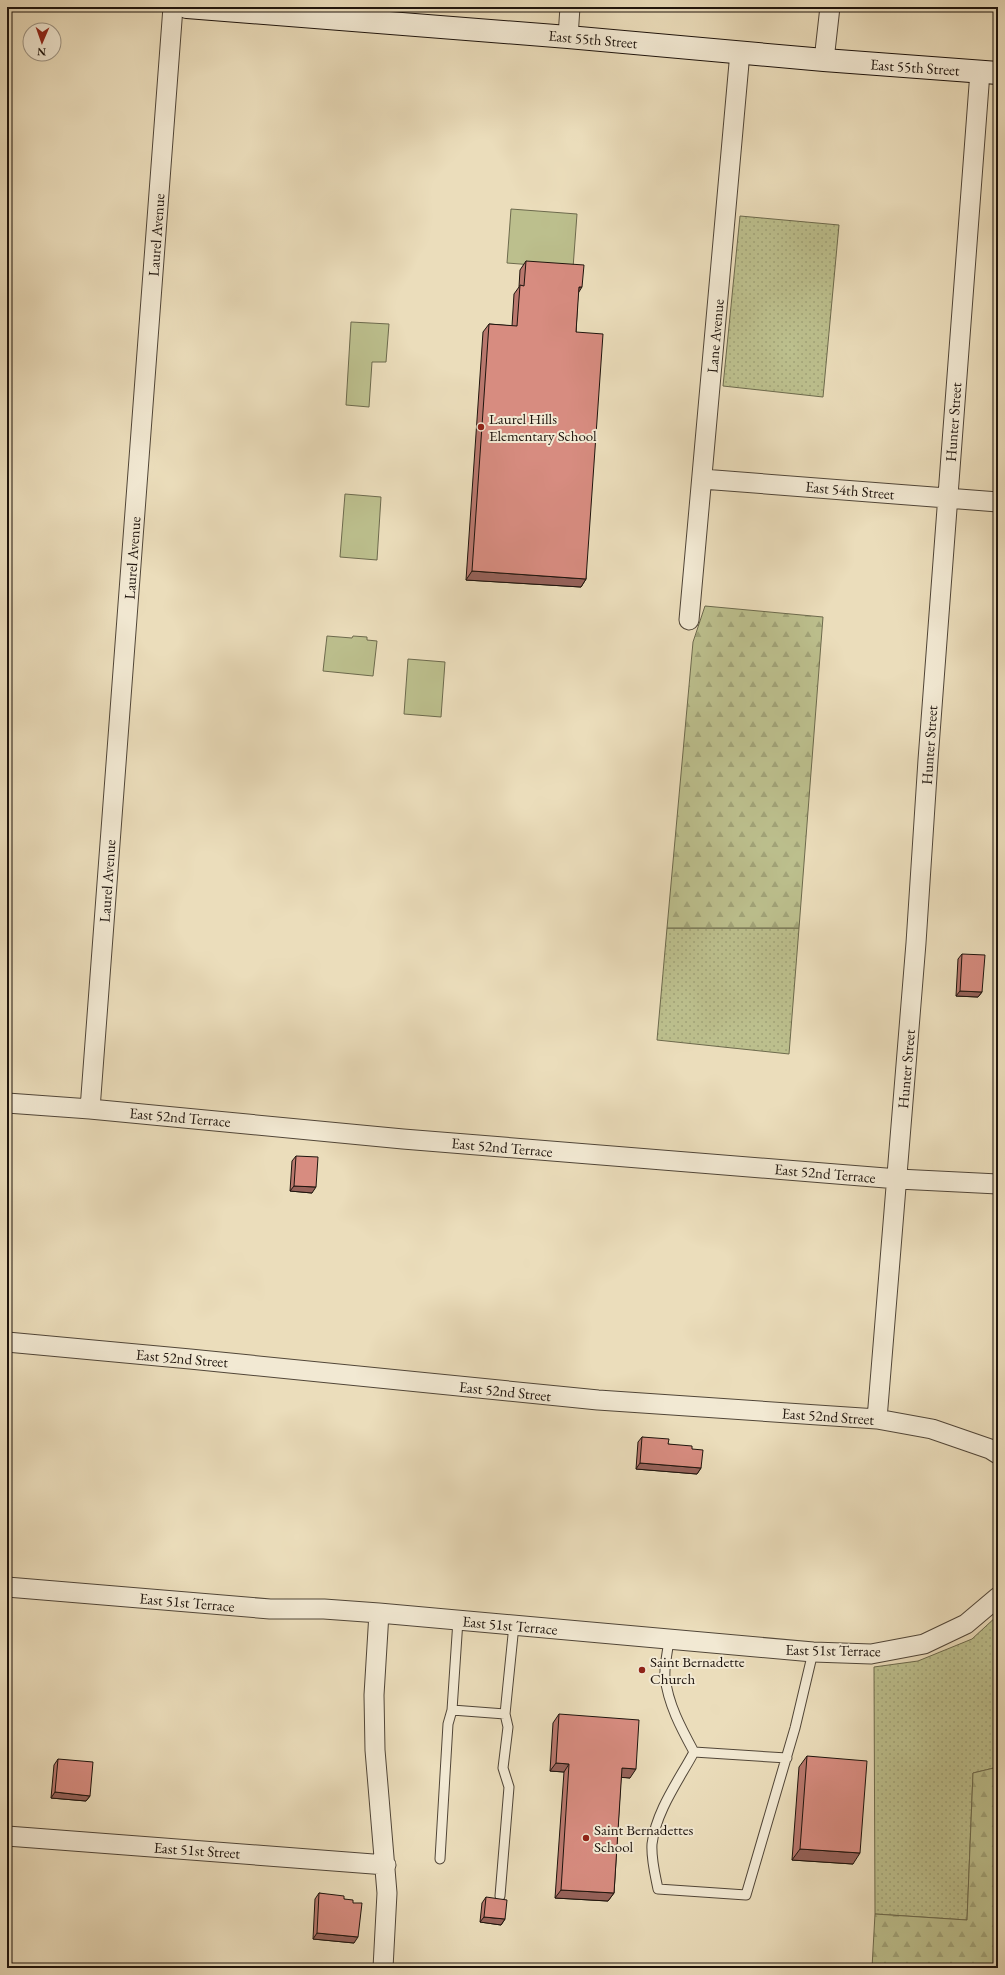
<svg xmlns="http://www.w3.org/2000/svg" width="1005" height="1975" font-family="'EB Garamond',serif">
<defs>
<pattern id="grass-dots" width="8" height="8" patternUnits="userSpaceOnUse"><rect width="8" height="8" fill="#bcbf8d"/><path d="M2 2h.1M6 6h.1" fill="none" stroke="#a1a378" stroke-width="1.8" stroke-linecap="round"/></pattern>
<pattern id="forest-firs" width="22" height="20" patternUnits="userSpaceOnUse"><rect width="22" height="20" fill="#bcbf8d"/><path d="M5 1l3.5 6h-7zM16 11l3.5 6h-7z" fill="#a1a378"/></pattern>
</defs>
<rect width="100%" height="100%" fill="#ebddbb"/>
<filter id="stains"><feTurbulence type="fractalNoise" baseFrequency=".005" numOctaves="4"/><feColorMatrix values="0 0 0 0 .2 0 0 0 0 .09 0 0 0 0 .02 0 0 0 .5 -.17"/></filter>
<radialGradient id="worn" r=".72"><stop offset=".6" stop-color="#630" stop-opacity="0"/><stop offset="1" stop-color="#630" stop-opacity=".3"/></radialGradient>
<path fill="url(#grass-dots)" stroke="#6d6a4d" d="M740,216L839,225L823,397L723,386Z
M667,928H799L789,1054L657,1040Z
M998,1615V1767L973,1773L967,1920L875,1914L874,1667L918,1661L972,1639Z"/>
<path fill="url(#forest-firs)" stroke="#6d6a4d" d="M705,606L823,617L799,928H667L693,642Z
M998,1767V1968H872L875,1914L967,1920L973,1773Z"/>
<path fill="#bcbf8d" stroke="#6d6a4d" d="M511,209L577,214L573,268L507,263Z
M351,322L389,324L386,362H372L369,407L346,405Z
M345,494L381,497L377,560L340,557Z
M327,636L352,638L353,636L367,637V640L377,641L373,676L323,671Z
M408,659L445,662L441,717L404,714Z"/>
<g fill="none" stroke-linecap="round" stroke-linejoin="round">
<defs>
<path id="lane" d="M669,1639C668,1651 664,1665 665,1677C668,1704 681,1728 694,1752C679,1780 656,1811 652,1844C651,1859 655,1874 658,1889L746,1895L795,1728L813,1652
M452,1710L505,1714
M694,1752L787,1758
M440,1859L448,1724L452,1710L458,1620
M500,1896L509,1787L503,1768L508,1727L505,1714L514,1625"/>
<path id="street" d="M568,37L570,7
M824,60L830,7
M702,479L998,502
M689,620L740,52
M7,1103L90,1109L403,1139L898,1179L998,1184
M90,1109L173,7
M7,1342L190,1359L598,1400L877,1419L932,1429L990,1449L998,1454
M877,1419L916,943L928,760L980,72
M7,1587L270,1609H324L379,1613L813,1652L871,1654L924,1644L966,1624L998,1597
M379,1613L374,1695L375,1750L387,1893L383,1968
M7,1836L386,1865"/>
<path id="secondary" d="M187,7L568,37L824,60L998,73"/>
</defs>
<use href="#lane" stroke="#514638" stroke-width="11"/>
<use href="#street" stroke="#514638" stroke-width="21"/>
<use href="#secondary" stroke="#1e140d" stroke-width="24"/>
<use href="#lane" stroke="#f2e9d3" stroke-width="9"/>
<use href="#street" stroke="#f2e9d3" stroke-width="19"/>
<use href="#secondary" stroke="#f2e9d3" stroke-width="22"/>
</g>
<path fill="#b9786e" stroke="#1e140d" d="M526,261L578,293L576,332L586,579L581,587L466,580L483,332L489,324L512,326L514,294L519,287L520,270Z
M962,954L982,992L978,997L956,996L958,959Z
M296,1156L312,1193L290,1191L292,1161Z
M642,1437L668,1444L692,1449L701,1468L697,1474L636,1469L638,1442Z
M559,1714L630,1778L621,1777L614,1893L608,1901L555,1898L564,1772L550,1771L553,1723Z
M807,1756L853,1864L792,1860L799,1767Z
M58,1759L90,1796L86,1801L51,1798L54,1765Z
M319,1893L344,1899L353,1903L354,1943L313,1939L315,1899Z
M486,1897L505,1919L501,1925L480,1922L482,1903Z"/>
<path fill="#96625a" stroke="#1e140d" d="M579,287H582L577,295Z
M472,571L586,579L581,587L466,580Z
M960,991L982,992L978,997L956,996Z
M294,1186L316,1187L312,1193L290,1191Z
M640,1463L701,1468L697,1474L636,1469Z
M556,1763L569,1764L564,1772L550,1771Z
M622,1768L636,1769L630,1778L616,1777Z
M55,1792L90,1796L86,1801L51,1798Z
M800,1849L860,1853L853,1864L792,1860Z
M561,1890L614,1893L608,1901L555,1898Z
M484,1917L505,1919L501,1925L480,1922Z
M317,1933L358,1937L354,1943L313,1939Z"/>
<path fill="#d78c80" stroke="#1e140d" d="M526,261L584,265L582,287H579L576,332L603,334L586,579L472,571L489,324L517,326L520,285L524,286Z
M962,954L985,955L982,992L960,991Z
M296,1156L318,1157L316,1187L294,1186Z
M642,1437L669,1439L668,1444L692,1446V1449L703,1450L701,1468L640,1463Z
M559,1714L639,1720L636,1769L622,1768L614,1893L561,1890L569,1764L556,1763Z
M807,1756L867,1761L860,1853L800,1849Z
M58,1759L93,1762L90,1796L55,1792Z
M319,1893L344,1896V1899L353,1900V1903H362L358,1937L317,1933Z
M486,1897L507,1900L505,1919L484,1917Z"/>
<g fill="#8f2418" stroke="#f2e9d3" stroke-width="1.5">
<circle cx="481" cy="427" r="4"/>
<circle cx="642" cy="1670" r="4"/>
<circle cx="586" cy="1838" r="4"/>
</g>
<g text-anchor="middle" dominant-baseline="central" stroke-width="4" stroke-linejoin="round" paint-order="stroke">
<g font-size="15" fill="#1e140d" stroke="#f2e9d3">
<text transform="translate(593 39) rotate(5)">East 55th Street</text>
<text transform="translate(915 67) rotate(4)">East 55th Street</text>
<text transform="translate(156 235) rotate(-86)">Laurel Avenue</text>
<text transform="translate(715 336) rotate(-85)">Lane Avenue</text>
<text transform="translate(953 422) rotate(-86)">Hunter Street</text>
<text transform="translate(850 490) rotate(5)">East 54th Street</text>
<text transform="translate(132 558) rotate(-86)">Laurel Avenue</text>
<text transform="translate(929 745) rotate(-86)">Hunter Street</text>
<text transform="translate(107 881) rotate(-86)">Laurel Avenue</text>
<text transform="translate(906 1069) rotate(-85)">Hunter Street</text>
<text transform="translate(180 1117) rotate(5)">East 52nd Terrace</text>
<text transform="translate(502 1147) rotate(5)">East 52nd Terrace</text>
<text transform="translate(825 1173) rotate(5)">East 52nd Terrace</text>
<text transform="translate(182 1358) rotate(5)">East 52nd Street</text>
<text transform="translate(505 1391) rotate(6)">East 52nd Street</text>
<text transform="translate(828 1416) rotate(4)">East 52nd Street</text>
<text transform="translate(187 1602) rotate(5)">East 51st Terrace</text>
<text transform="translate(510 1625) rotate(5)">East 51st Terrace</text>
<text transform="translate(833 1650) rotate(1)">East 51st Terrace</text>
<text transform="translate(197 1850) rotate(4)">East 51st Street</text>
</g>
<g font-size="15" fill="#1e140d" stroke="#f2e9d3" text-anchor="start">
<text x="489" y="418">Laurel Hills<tspan x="489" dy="17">Elementary School</tspan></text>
<text x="650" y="1661">Saint Bernadette<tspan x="650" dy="17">Church</tspan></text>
<text x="594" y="1829">Saint Bernadettes<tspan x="594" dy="17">School</tspan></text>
</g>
</g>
<rect width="1005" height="1975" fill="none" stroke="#ebddbb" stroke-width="24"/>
<rect x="8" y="8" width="989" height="1959" fill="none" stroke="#1e140d" stroke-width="2"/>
<rect x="12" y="12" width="981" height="1951" fill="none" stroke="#1e140d"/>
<g transform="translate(42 42) rotate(182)"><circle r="19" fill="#f2e9d3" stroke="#9d9484"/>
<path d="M0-3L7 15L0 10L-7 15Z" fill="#8f2418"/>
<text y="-6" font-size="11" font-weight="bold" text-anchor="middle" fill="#1e140d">N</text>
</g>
<rect width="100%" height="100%" filter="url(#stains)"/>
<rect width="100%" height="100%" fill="url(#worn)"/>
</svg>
